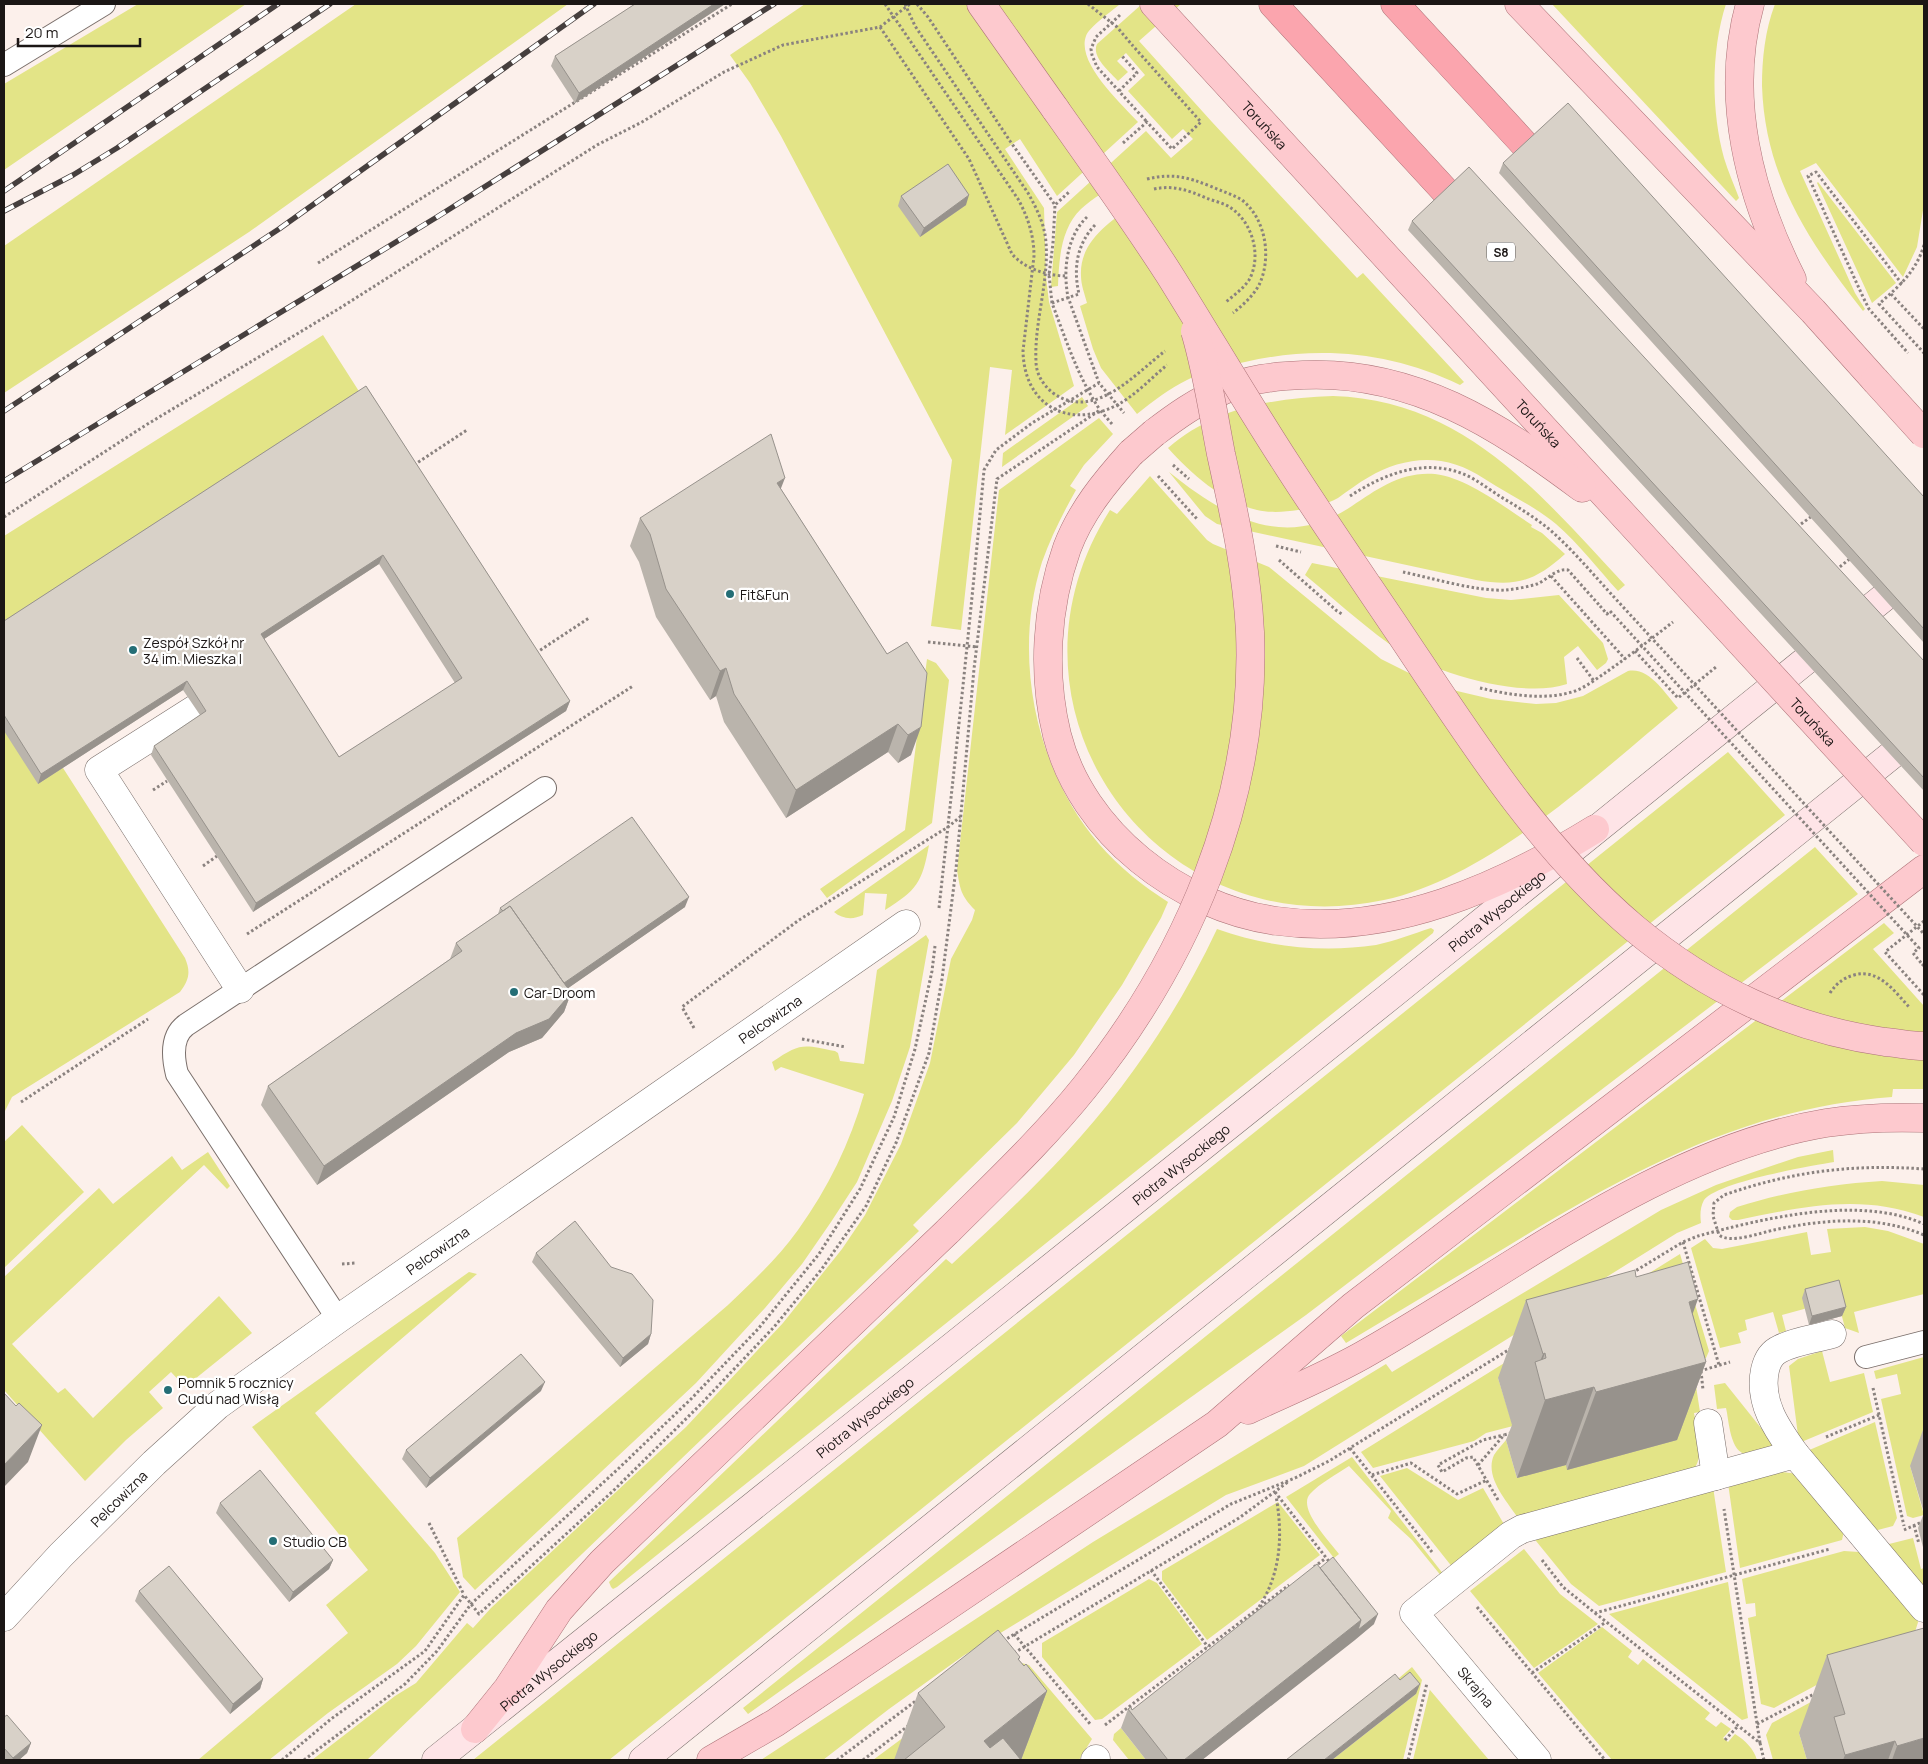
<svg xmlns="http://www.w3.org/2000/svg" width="1928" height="1764" font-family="Manrope,sans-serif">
<rect width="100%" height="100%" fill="#fcf0eb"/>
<path fill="#e3e487" d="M138,4H246L4,170V84Z
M356,4H568L249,232L4,393V246Z
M805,4H1120C1112,11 1089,27 1086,36C1076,63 1122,104 1138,122L1057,196L1020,139L1005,149L1044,208L1046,277L1049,302L1074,386L1005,435L1012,370L990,367L961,630L931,626L952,460L781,136L750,83L730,55Z
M1142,4H1181L1139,41L1212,122L1357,278L1363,273L1464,382L1460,385C1392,352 1319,345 1245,362C1225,366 1206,370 1187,380C1169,389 1153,401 1137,414L1101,368L1093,349L1080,306L1087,303C1085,295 1081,285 1081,276C1079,240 1112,221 1137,202L1123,180C1109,189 1093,198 1081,209C1061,228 1059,259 1058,286L1051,287L1057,212L1146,131L1171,158L1193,139L1183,129L1172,139L1128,91L1145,75L1126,53L1117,61L1128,72L1118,81C1110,72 1091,57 1097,44Z
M1552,4H1726C1711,50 1711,111 1724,158C1728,171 1734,185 1739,198L1736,201Z
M1775,4H1924V204L1917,247L1903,277L1816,163L1800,171L1855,293L1865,309L1863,311C1809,242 1765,177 1762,86C1762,59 1765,30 1775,4Z
M1818,182L1896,283L1872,303L1817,183Z
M323,335L362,396L4,628V536Z
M1333,396C1465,400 1542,496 1625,585L1618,591C1598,569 1579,544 1556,524C1538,509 1516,498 1496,486C1479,475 1462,464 1441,461C1417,457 1390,464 1369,477C1358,483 1348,491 1338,498C1325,505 1312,508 1298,510C1285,512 1270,513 1257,510C1223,502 1190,473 1168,448C1214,408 1273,398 1333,396Z
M1082,397L1088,406L1002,467L1003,453Z
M1099,418L1113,434L1084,465L1070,486L1076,490C1063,513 1051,537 1042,562C1012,656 1035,769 1099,844C1119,867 1143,886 1168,902L1161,918L1122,985L1074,1055L1017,1123L913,1225L919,1231L367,1760H312L395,1696L416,1683L467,1623L473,1628L491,1608L686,1427L783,1323L842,1249L865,1215L901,1144L930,1063L951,959L972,920L975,910C961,896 960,889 957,870L999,490Z
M1169,472C1224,516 1284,552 1352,506C1377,489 1402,471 1435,474C1468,478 1504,507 1532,525L1531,527L1542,533L1565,554C1535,581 1517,587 1476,580L1217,524L1205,516Z
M1150,476L1207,540L1213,544L1269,567L1381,659L1415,676L1457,691L1491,699L1536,704L1556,703L1583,696L1628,671C1650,667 1665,694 1678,708C1595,776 1490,877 1384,900C1156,949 984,708 1110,510L1117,514Z
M1312,563L1486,598L1511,600L1559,595L1603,643L1608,659L1606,663L1597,670L1578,646L1564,657L1567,684C1520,700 1427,671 1388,643C1359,622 1332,597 1305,575Z
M927,659L936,663L949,680L932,823L827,898L820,889L905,830Z
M4,731L63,768L185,958C191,972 189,980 180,992L12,1097L4,1113Z
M1728,752L1785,815L609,1760H473Z
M929,845C922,883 917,890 885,910L887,894L865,893L863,915C853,920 842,919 834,912Z
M1815,847L1858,894L1306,1315L748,1714L743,1708Z
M1884,923L1894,933L1873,949L1924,1006V1089H1893L1892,1097C1745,1108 1631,1171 1508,1246C1454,1278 1400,1311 1346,1343L1341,1336Z
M1431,928L1434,930L1433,933L617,1587L613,1589L611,1587L609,1582L921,1283L946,1259L952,1264C991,1228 1030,1192 1066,1153C1127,1087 1179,1010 1217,929C1268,947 1322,953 1376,945C1395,941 1412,934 1431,928Z
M926,935L929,940L910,1047L892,1101L857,1182L831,1222L802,1264L765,1308L696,1383L475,1590L463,1577L457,1538L728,1305C752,1282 778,1258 798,1230C828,1188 850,1143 864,1094L781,1067L775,1071L772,1062C800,1043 802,1044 835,1051L838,1053L840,1061L864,1064L877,970Z
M22,1125L84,1192L4,1268V1142Z
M1833,1150L1834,1162C1809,1166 1718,1182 1704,1200C1700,1207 1700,1216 1701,1223L1677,1233L1304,1466L1226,1495L963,1656L889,1709L823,1760H761L1093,1542L1386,1364L1392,1372L1661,1210L1716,1185L1745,1175L1798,1157Z
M208,1152L230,1186L227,1189L204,1165L12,1344L58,1393L65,1388L93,1418L219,1296L252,1333L185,1387L171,1372L149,1392L163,1408L126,1440L85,1481L4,1390V1277L99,1188L113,1204L172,1156L182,1170Z
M1882,1181L1924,1185V1217C1860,1193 1802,1207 1738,1220H1732L1729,1217L1730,1212L1737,1207C1785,1192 1832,1184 1882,1181Z
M1865,1227L1888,1231L1924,1244V1294L1854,1312L1859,1333L1845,1328L1835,1290L1804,1309L1782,1315L1786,1331L1779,1333L1773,1312L1745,1320L1747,1330L1738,1333L1741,1343L1720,1348L1691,1248L1705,1239L1713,1248L1722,1249L1807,1232L1811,1255L1831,1252L1827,1229Z
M1680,1254L1709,1351L1706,1358L1667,1369L1498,1378L1513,1426L1486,1433L1474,1441L1373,1468L1361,1452Z
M469,1272L477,1274L315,1413L435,1553L460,1592L416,1646L397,1664L328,1713L269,1760H198L348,1633L326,1605L368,1570L252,1427Z
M1822,1351L1830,1382L1864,1373L1873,1412L1799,1443L1789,1366L1798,1359Z
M1924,1357V1462L1910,1466L1924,1515L1913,1518L1907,1516L1881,1399L1901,1394L1897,1374L1876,1379L1874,1371Z
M1725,1383L1773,1443L1771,1448C1764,1450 1755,1454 1748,1454C1730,1455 1729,1420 1726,1408L1717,1409L1714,1385Z
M1696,1386L1700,1412L1694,1413C1697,1431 1705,1453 1694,1469L1518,1518C1507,1501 1484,1477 1494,1455C1497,1450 1502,1445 1506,1440L1517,1478Z
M1875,1422L1897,1518L1893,1526L1874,1531L1807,1451Z
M1352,1457L1444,1575L1442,1577L1412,1540L1388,1518L1391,1511L1349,1466C1337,1474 1320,1483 1310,1494C1297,1508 1330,1542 1339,1554L1334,1558L1286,1497Z
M1407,1468L1458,1500L1483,1488L1505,1526L1453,1568L1380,1476Z
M1774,1471L1798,1474L1844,1531L1842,1540L1740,1568L1728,1483Z
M1713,1487L1726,1572L1599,1606L1571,1584L1532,1536Z
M1278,1502L1320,1555L1207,1640L1162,1580V1571Z
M1913,1538L1921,1569L1924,1568V1590L1885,1545Z
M1524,1549L1560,1594L1598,1624L1534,1668L1470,1591Z
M1844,1551L1859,1552L1919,1619L1915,1632L1774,1708L1761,1704L1748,1618L1756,1616L1755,1603L1746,1604L1742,1579Z
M1149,1579L1157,1583L1202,1644L1102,1719L1095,1720L1042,1657V1643Z
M1728,1582L1748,1718L1742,1720L1609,1614Z
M1602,1627L1632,1651L1628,1657L1638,1665L1643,1659L1710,1713L1705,1719L1716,1727L1721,1722L1731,1729L1723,1738L1728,1742L1735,1734C1745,1740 1754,1749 1757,1760H1612L1538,1673Z
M1924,1641L1799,1733L1807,1760H1773L1766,1735L1772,1723Z
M1014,1661L1029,1665L1092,1739L1079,1760H873L931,1717Z
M1412,1667L1422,1680L1403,1760H1332L1416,1694L1392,1684Z
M1430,1689V1690L1489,1760H1413Z
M1121,1728L1146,1760H1129L1113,1740L1114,1734Z"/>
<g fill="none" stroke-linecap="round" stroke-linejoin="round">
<defs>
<path id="lane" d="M4,65L104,4
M338,1319L177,1074C173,1058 171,1036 186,1025L545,788
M1866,1357L1924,1342"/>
<g id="street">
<path d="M195,709L99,770L240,989"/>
<path d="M1708,1423L1716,1476"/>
<path d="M1795,1454C1778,1430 1758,1403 1765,1370C1767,1361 1771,1353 1780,1349C1795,1341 1815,1339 1832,1334"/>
<path id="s1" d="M4,1617L61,1555L154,1463L218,1405L338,1319L906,924"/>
<path d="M1095,1760L1096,1759"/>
<path d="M1537,1760L1414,1613L1511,1535L1522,1529L1795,1454L1924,1608"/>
</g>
<g id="secondary">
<path id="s2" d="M436,1760L1394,993L1924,565"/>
<path d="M643,1760L1924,729"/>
</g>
<g id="primary">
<path d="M981,4L1056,110"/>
<path id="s3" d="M1154,4L1661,556"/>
<path d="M1519,4L1813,311L1875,380"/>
<path d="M1750,4C1724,97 1749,194 1792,279"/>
<path d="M1154,433C1175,417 1197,401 1222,391C1247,379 1275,376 1303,375C1413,370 1498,425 1582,488"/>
<path d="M1131,453C1105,482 1081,511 1067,548C1046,607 1042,674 1057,735C1082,833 1180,908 1277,921C1390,937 1501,887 1595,829"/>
<path d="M1248,1410C1289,1391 1331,1374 1370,1351C1512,1270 1663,1150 1826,1123C1858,1118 1892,1117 1924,1118"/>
<path d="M475,1729L508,1688L559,1610L602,1562L949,1230"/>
<path d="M711,1760L775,1723L1217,1424L1353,1306L1924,869"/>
</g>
<path id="highway" d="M1273,4L1470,218
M1395,4L1550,172"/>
</defs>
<use href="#lane" stroke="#7a6f6b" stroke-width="24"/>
<use href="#street" stroke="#7a6f6b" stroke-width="29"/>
<use href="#secondary" stroke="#7a6f6b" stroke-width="29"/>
<use href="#primary" stroke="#ad7378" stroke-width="29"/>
<use href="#highway" stroke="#ad7378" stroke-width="29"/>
<path stroke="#8a827f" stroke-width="3" stroke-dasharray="2.5 2.5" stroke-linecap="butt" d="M917,4L928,17L1010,141L1055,205L1070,191
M1120,15L1096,37L1091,49L1092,55L1097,67L1147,122
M880,27L969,159L1012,254C1025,269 1046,275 1065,276
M1119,91L1137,73L1122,56
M1123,143L1147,122L1172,149L1201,122L1133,46
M1087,217C1066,237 1063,271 1068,297L1099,383L1124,413
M1095,225C1077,244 1073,268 1079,294L1052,303C1066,340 1078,377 1100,410
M1924,245C1916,272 1899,286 1879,304L1924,353
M318,263L732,4
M1902,284L1816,172L1808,176L1863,297L1869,309L1908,353
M1891,294L1924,329
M1052,303L1049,275L1053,243L1055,205
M414,465L467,430
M1173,465L1189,479
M1158,476L1197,519
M1350,496C1387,472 1430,456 1472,478C1482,484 1492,491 1501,497C1518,507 1534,517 1549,529C1572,549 1592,573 1613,596
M4,517L146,425L340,308L597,145L642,122L724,72L783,45L880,27L910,4
M1797,527L1812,516
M1276,546L1301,552
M1279,560L1337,611L1342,614
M1836,570L1852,557
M1403,572C1432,578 1478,592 1506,590C1516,589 1527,587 1537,584C1547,580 1556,568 1568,570L1600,606
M1551,576L1625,659
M928,642L977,647
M1635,651L1678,698L1716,667
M536,653L589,618
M1577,658L1594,681
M1480,688C1510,695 1546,701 1575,691C1586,687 1596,679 1605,673C1628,657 1651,639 1673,622
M153,790L167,781
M203,866L217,856
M939,908C955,762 971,616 984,470L996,450L1032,423L1099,383
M1924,921L1885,952L1924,995
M247,934L633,686
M1922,964L1924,966
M1830,993C1836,984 1843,978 1854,975C1879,968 1895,992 1910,1008
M694,1028L682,1007L799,920L948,827L960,817
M802,1039L846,1047
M21,1102L148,1019
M1924,1169C1853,1164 1793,1171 1724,1195L1714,1203L1713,1216L1719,1235C1730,1244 1760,1233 1774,1230C1824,1219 1877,1215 1924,1235
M1683,1242L1719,1365
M342,1264L356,1263
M1632,1273L1683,1242L1698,1236C1765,1218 1859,1195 1924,1224
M1700,1371L1730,1362
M1701,1371L1703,1390
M1873,1388L1904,1526
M1826,1437L1879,1415
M1350,1448L1432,1552
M1478,1465L1504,1435L1511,1433
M1372,1475L1411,1463L1457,1494L1487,1480
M1275,1492L1331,1564
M1498,1500L1473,1457L1466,1458L1442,1472L1438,1465L1483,1440L1504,1435
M429,1523L464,1595
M1914,1525L1919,1544
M1904,1530L1924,1521
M1542,1560L1563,1587L1595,1613L1830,1549
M1314,1567L1326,1558
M1151,1570L1208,1647
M1259,1607C1281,1573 1283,1535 1276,1496
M1477,1607L1605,1760
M1595,1613L1760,1743L1724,1509
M1014,1634L1091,1725
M1003,1641L1231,1504L1295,1478L1329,1461L1510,1349
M1014,1653L1239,1518L1288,1482
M1532,1673L1606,1622
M1757,1724L1816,1693
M1105,1725L1289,1585
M1725,1740L1738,1726
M1760,1743L1764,1760
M282,1760L331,1719L425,1651L464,1595L479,1614L613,1491L701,1404L774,1327L821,1270L866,1206L896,1143L929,1053L942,979L956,869L974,669L997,479L1100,410L1112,424
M304,1760L405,1684L437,1651L471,1604L618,1469L691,1399L758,1329L819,1254L860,1189L894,1117L915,1049L932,971L935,946
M837,1760L917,1700
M863,1760L908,1726
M1408,1760L1427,1683"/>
<use href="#lane" stroke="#fff" stroke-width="22"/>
<use href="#street" stroke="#fff" stroke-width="28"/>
<use href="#secondary" stroke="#fee4e7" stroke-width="28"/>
<use href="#primary" stroke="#fdc9ce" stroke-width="28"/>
<use href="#highway" stroke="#fba5ae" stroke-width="28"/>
<defs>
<path id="rail" d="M4,191L278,4
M4,211L73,175L117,148L330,4
M4,411L279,229L594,4
M4,481L437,217L774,4"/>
</defs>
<use href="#rail" stroke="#463f3e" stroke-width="5.5"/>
<use href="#rail" stroke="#fff" stroke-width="4" stroke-dasharray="11" stroke-linecap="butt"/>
<defs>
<g id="primary-bridge">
<path d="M1056,110C1094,164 1133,218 1169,274C1209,338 1247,403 1288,466C1324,522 1362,577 1399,632C1468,735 1538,847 1634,928C1709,990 1788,1028 1885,1042C1898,1043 1911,1046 1924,1046"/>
<path d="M1875,380L1924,434"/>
<path d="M1131,453L1154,433"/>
<path id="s4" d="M1661,556L1924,842"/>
<path d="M949,1230C995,1184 1043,1139 1084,1088C1187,960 1257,799 1250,632C1247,571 1234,513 1221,454C1213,413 1207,371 1195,331"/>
</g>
</defs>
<use href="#primary-bridge" stroke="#ad7378" stroke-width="29" stroke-linecap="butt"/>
<path stroke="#8a827f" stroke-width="3" stroke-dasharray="2.5 2.5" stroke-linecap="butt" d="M885,4L1018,199C1028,217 1034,236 1034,256L1023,351C1024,403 1065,429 1113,407C1133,398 1150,379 1167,365
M905,4L915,26L1028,193C1037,209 1045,225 1046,243C1049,282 1034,323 1036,361C1036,374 1043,385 1053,393C1094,422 1135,374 1165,351
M1088,4L1117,27L1133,46
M1147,179C1172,173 1187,177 1210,186C1221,191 1232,194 1242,200C1266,219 1272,258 1259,285C1253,296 1243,305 1233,313
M1154,189C1173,185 1188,190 1206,198C1214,201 1224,203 1231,208C1253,223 1262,257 1249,280C1243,289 1234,295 1226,302
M1613,596L1924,934
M1600,606L1607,614L1610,611L1919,948L1913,953L1922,964"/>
<use href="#primary-bridge" stroke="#fdc9ce" stroke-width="28"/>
</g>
<path fill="#bab4ac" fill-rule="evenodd" d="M635,4H725L575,103L551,66L555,56Z
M1503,163L1924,497V643L1499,173Z
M901,196L966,205L920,237L898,206Z
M1412,221L1924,661V791L1408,230Z
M366,386L570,701L566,711L253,912L151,755L154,746L200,715L183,690L38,784L4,731V621ZM379,564L455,683L339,757L264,639Z
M781,489L887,654L907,642L911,755L898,763L888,752L786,818L724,722L716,696L710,700L656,617L639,562L630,546L640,518Z
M685,907L568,988L571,993L564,1012L542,1038L509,1052L317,1185L261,1105L268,1086L450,959L456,943L498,914L500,908Z
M536,1253L651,1334L648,1344L620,1367L532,1262Z
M1636,1277L1693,1315L1706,1362L1677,1440L1567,1470L1566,1465L1517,1478L1506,1440L1512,1425L1498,1378L1526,1300Z
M1805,1289L1846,1307L1842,1316L1809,1325L1802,1298Z
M541,1391L426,1488L402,1459L406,1450Z
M1924,1427V1551L1918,1528L1924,1513L1910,1466Z
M220,1503L333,1560L329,1569L289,1602L216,1513Z
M1320,1568L1374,1624L1202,1760H1146L1121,1728L1128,1709L1132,1710Z
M139,1591L263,1679L260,1689L230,1714L135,1601Z
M1827,1655L1924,1760H1807L1799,1733Z
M1019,1660L1047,1691L1021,1760H894L918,1693Z
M4,1717L31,1743L27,1753L19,1760H4Z"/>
<path fill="#97928c" d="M714,4H725L575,103L579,93Z
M969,195L966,205L920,237L924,228Z
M785,478L774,506L777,483Z
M383,555L379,564L258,643L261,634Z
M726,668L716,696L710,700L720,671Z
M187,681L183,690L38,784L41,774Z
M570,701L566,711L253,912L256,903Z
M898,724L888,752L786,818L796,790Z
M921,727L911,755L898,763L908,735Z
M689,897L685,907L554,998L557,988Z
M571,993L564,1012L542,1038L509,1052L317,1185L324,1166Z
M1698,1299L1672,1371L1706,1362L1677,1440L1567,1470L1596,1392L1689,1302Z
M1846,1307L1842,1316L1809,1325L1812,1316Z
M651,1334L648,1344L620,1367L623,1358Z
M1545,1353L1538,1372L1537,1369L1543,1354Z
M545,1382L541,1391L426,1488L430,1478Z
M1594,1387L1566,1465L1517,1478L1545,1400Z
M42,1425L28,1462L4,1487V1465Z
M333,1560L329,1569L289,1602L293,1592Z
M1378,1614L1374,1624L1355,1640L1358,1630Z
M1361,1620L1355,1640L1202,1760H1184Z
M1020,1657L992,1735L1047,1691L1021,1760H977L984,1741L1018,1659Z
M263,1679L260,1689L230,1714L233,1704Z
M1420,1684L1416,1694L1332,1760H1324Z
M1924,1738V1760H1892L1897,1746Z
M1895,1741L1888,1760H1843L1845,1755Z
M31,1743L27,1753L19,1760H12L13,1758Z"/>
<path fill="#d8d1c8" stroke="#97928c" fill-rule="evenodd" d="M635,4H714L579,93L555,56Z
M1568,103L1924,497V629L1503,163Z
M948,164L969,195L924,228L901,196Z
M1469,167L1924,661V778L1412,221Z
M366,386L570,701L256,903L154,746L206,711L187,681L41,774L4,715V621ZM383,555L462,678L339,757L261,634Z
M771,434L785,478L777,483L887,654L907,642L927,673L921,727L908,735L898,724L796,790L734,694L726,668L720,671L666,589L650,534L640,518Z
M632,817L689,897L564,983L510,906L503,911L500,908Z
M510,906L571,993L549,1019L516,1033L324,1166L268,1086L462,951L456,943Z
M575,1221L611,1267L632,1274L653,1300L651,1334L623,1358L536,1253Z
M1688,1262L1698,1299L1689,1302L1706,1362L1596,1392L1594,1387L1545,1400L1535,1362L1546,1358L1545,1353L1543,1354L1526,1300L1635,1270L1636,1277Z
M1839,1280L1846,1307L1812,1316L1805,1289Z
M521,1354L545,1382L430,1478L406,1450Z
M4,1393L16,1406L19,1403L42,1425L4,1465Z
M260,1470L333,1560L293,1592L220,1503Z
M1333,1557L1378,1614L1358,1630L1361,1620L1320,1568Z
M1317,1564L1361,1620L1184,1760H1168L1128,1709L1131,1707L1132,1710Z
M169,1566L263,1679L233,1704L139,1591Z
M1924,1628V1738L1897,1746L1895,1741L1845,1755L1834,1717L1845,1714L1827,1655Z
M998,1630L1020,1657L1018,1659L1024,1666L1026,1664L1047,1691L984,1741L990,1748L1003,1738L1021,1760H904L945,1727L918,1693Z
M1410,1672L1420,1684L1324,1760H1286L1395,1674L1400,1680Z
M7,1715L31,1743L13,1758L4,1748V1717Z"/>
<g fill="#246e76" stroke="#fff" stroke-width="2">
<circle cx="730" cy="594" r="5"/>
<circle cx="133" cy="650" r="5"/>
<circle cx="514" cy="992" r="5"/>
<circle cx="168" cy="1390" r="5"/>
<circle cx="273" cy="1541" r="5"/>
</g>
<g text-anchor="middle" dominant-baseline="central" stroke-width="4.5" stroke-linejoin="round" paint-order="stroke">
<rect fill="#fff" stroke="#5f5c5b" stroke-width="1" x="1487" y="242.5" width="28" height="19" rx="4"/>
<g font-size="12" font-weight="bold" fill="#1b1615">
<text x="1501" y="252">S8</text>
</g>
<g font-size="14" fill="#1b1615" stroke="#fff">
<text stroke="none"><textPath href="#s3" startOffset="164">Toruńska</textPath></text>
<text stroke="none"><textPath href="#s3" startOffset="569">Toruńska</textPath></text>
<text stroke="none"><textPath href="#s4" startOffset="225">Toruńska</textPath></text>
<text stroke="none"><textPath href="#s2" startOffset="1359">Piotra Wysockiego</textPath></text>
<text stroke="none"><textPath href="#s1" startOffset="975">Pelcowizna</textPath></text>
<text stroke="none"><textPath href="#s2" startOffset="954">Piotra Wysockiego</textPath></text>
<text stroke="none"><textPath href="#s1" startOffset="570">Pelcowizna</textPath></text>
<text stroke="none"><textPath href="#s2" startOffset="549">Piotra Wysockiego</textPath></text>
<text stroke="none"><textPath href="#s1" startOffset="165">Pelcowizna</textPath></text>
<text stroke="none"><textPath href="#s2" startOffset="144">Piotra Wysockiego</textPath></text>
<text transform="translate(1476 1687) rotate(50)">Skrajna</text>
</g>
<g font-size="14" fill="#1b1615" stroke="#fff" text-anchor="start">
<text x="740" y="594">Fit&amp;Fun</text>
<text x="143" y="642">Zespół Szkół nr<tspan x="143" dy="16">34 im. Mieszka I</tspan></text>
<text x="524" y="992">Car-Droom</text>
<text x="178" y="1382">Pomnik 5 rocznicy<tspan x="178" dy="16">Cudu nad Wisłą</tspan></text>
<text x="283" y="1541">Studio CB</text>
</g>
</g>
<rect width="1928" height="1764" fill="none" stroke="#1b1615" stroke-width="10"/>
<path d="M18 38v8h122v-8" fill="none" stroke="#1b1615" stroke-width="2.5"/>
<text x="25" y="38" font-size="15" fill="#1b1615" stroke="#ffffff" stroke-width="4" paint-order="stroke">20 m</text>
</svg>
